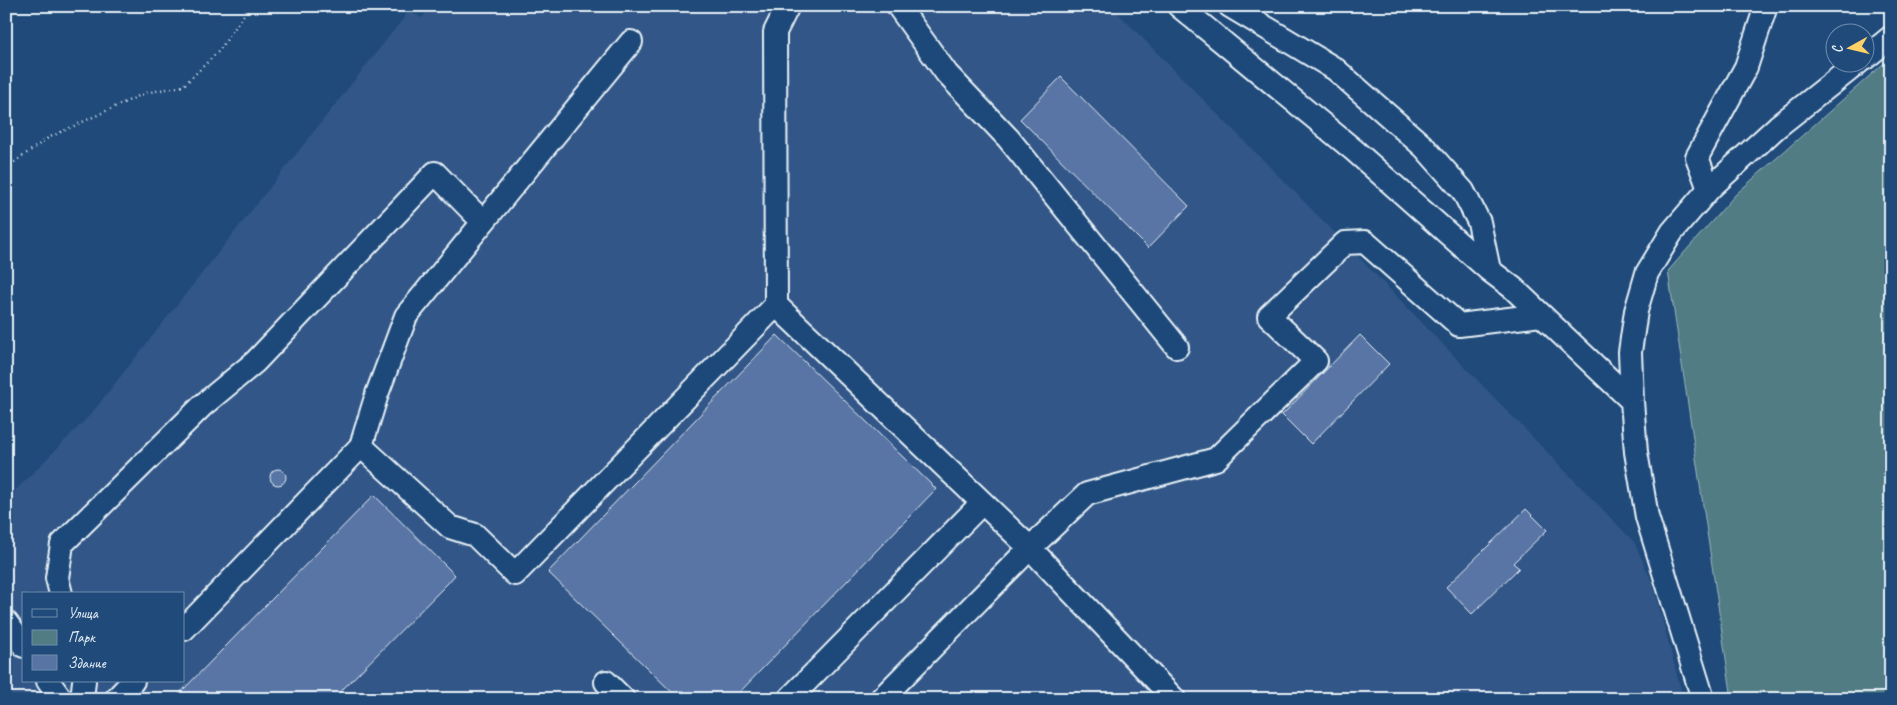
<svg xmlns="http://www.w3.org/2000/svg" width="1897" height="705" font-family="Caveat,sans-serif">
<rect width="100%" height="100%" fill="#1f4a7a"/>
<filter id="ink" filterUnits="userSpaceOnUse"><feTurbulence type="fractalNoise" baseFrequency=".02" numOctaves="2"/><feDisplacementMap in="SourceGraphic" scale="10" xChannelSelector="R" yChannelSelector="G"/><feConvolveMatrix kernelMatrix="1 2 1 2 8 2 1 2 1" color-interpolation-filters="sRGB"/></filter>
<g filter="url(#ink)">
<path fill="#305787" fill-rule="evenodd" d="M431,6H1111L1345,243L1634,542L1653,584L1681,690L1672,699H6V500L90,415L409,11L422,18ZM24,594H184V681H24Z"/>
<path fill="#517c84" stroke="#9cb6be" d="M1891,57V699H1732L1668,271L1736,194Z"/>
<path fill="#5874a5" stroke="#e8f1f8" d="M1061,77L1189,206L1148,248L1020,119Z
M777,335L936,489L733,699H679L548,572Z
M1360,335L1389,364L1311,444L1282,415Z
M270 477a8 8 0 1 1 16 0a8 8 0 1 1-16 0Z
M374,495L455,575L447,584L333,699H174Z
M1526,509L1547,530L1513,563L1519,568L1472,614L1446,587Z"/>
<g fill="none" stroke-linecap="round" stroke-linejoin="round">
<defs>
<path id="minor" d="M898,6L947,74L1008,138L1177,347
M1179,6L1355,151L1489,270L1513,288L1632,401
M1230,6L1335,69L1424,147L1463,191L1479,222L1489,270
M1864,59L1891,37
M1709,189L1697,157L1746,67L1766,6
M776,305L775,32L788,6
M361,446L377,394L406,316L631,42
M61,594L57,578L62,544L203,405L255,362L435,173L483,222
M6,622L24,646
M184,629L361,446L450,527L475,535L515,574L776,305L1030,548L1174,699
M48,681L61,699
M606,682L623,699
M82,699L84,681
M116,699L133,681
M789,699L982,503
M881,699L1030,548L1087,494L1216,459L1316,361L1269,316L1345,243L1365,242L1459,325L1541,315
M1703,699L1647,517L1636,452L1632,401L1630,352L1636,311L1647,273L1672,232L1709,189L1778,126L1859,62"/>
</defs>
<use href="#minor" stroke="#e8f1f8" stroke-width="26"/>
<path stroke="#e8f1f8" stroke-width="2.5" stroke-dasharray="1 4" stroke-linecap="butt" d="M6,168L48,138L145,93L183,86L219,51L250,6"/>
<use href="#minor" stroke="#1f4a7a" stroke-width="22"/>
</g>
</g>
<rect width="1897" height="705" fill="none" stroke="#1f4a7a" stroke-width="25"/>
<rect x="12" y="12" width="1872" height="680" fill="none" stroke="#e8f1f8" stroke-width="2" filter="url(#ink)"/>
<rect x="22" y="592" width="162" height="90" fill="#1f4a7a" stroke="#6f8dac"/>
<rect x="32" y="609" width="25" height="8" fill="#1f4a7a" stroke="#6f8dac"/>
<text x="68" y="618" font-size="15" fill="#e8f1f8">Улица</text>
<rect x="32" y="630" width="25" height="15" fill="#517c84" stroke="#6f8dac"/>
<text x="68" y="642" font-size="15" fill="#e8f1f8">Парк</text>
<rect x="32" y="655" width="25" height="15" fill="#5874a5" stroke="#6f8dac"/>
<text x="68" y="668" font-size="15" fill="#e8f1f8">Здание</text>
<g transform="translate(1850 48) rotate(262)"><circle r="24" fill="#1f4a7a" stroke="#6f8dac"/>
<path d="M0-4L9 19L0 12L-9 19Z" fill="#ffd166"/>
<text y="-8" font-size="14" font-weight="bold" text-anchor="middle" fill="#e8f1f8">С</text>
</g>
</svg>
